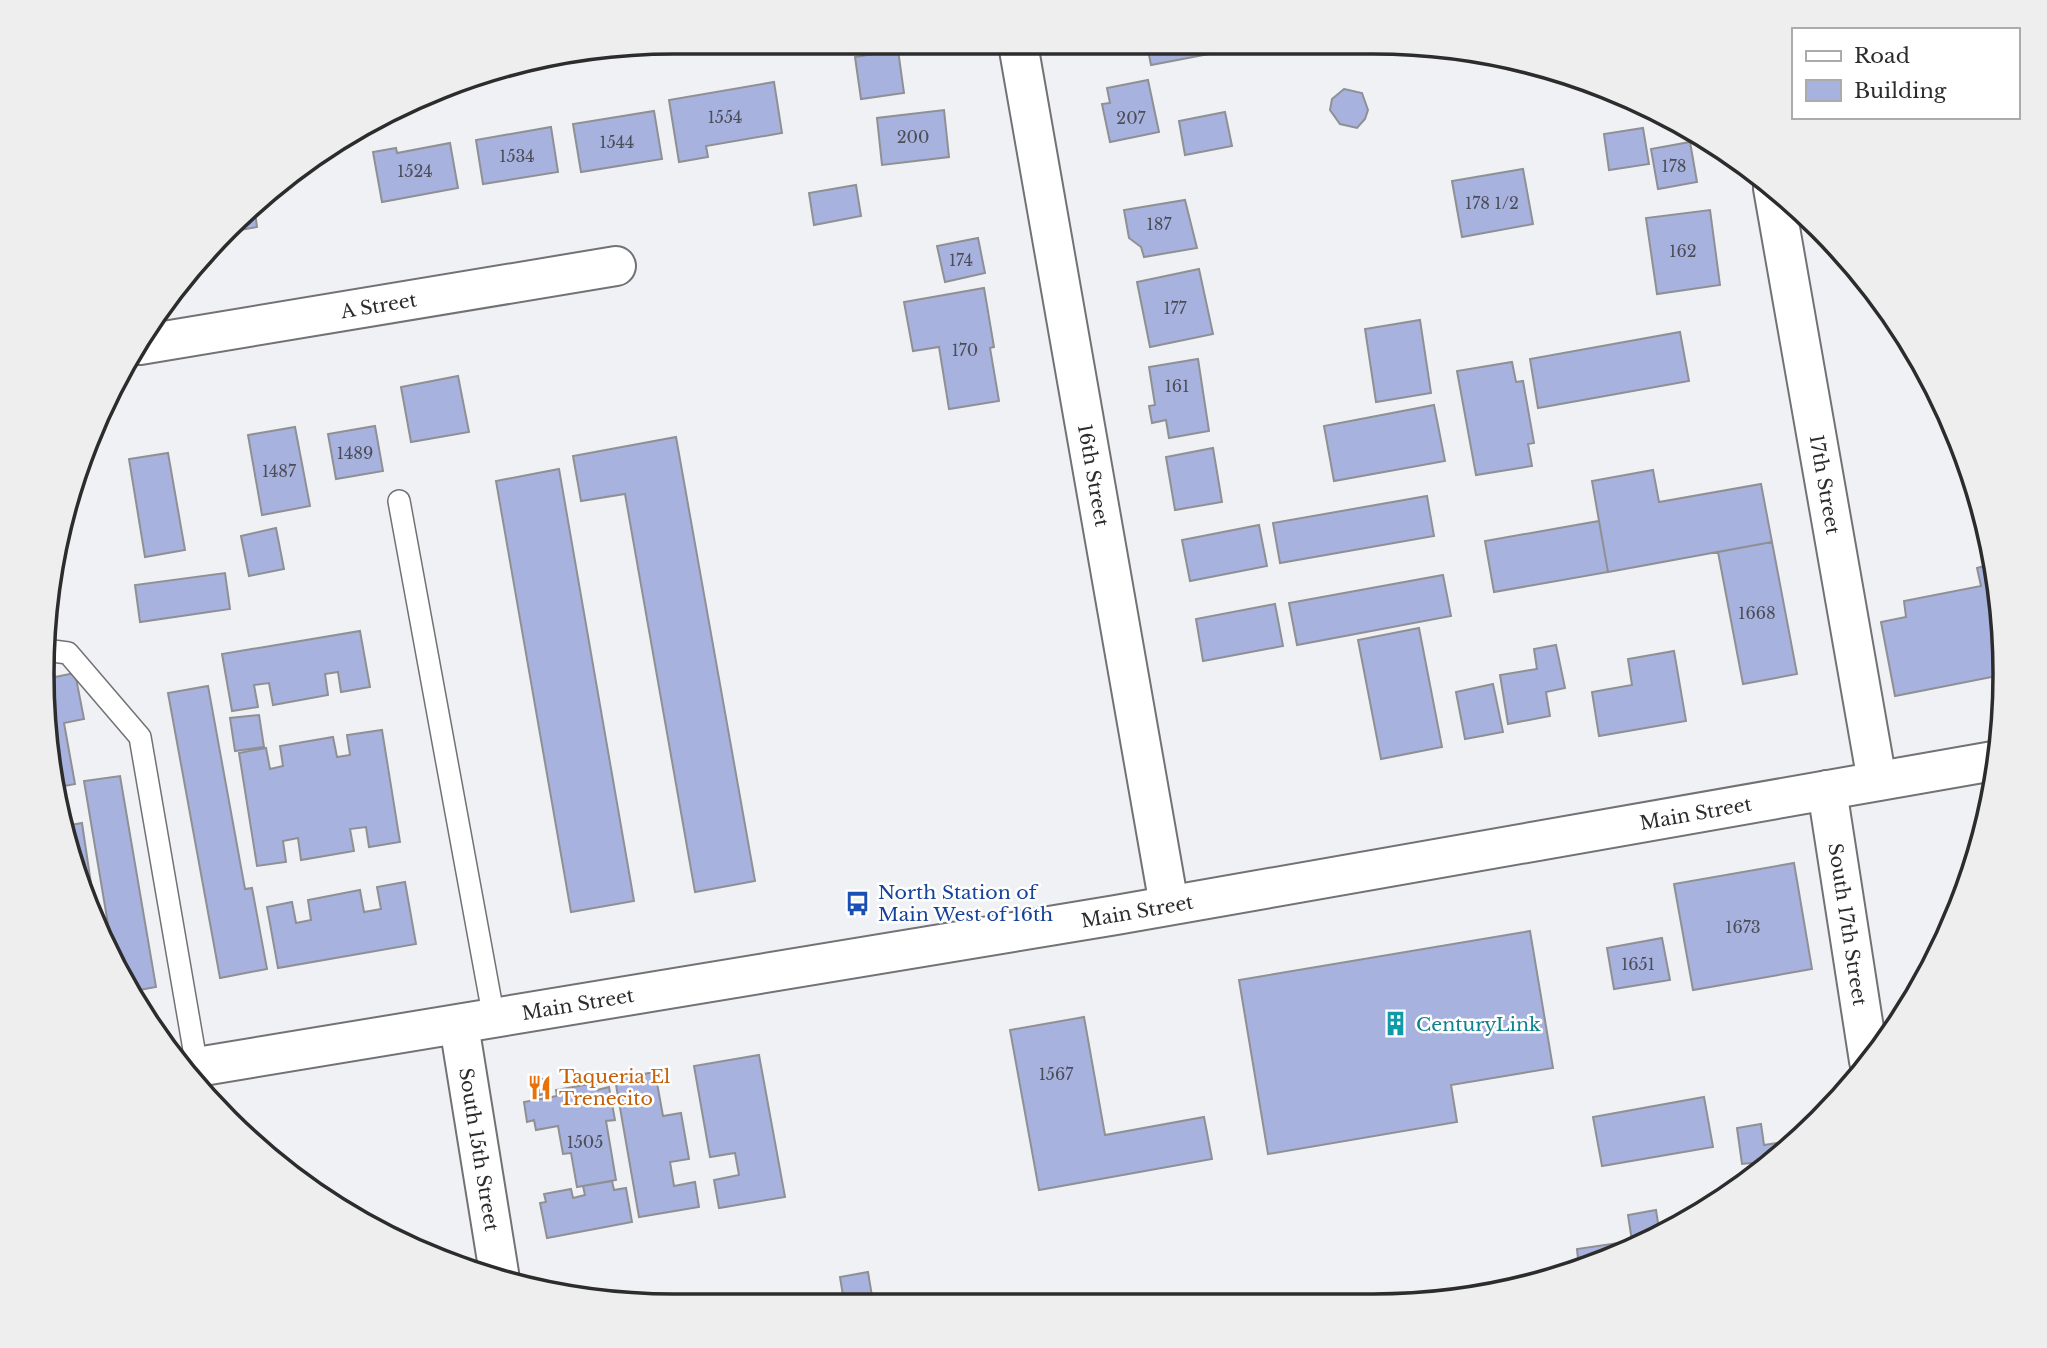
<svg xmlns="http://www.w3.org/2000/svg" width="2047" height="1348" font-family="'Libre Baskerville',serif">
<rect width="100%" height="100%" fill="#f0f1f5"/>
<path fill="#a8b2de" stroke="#8f9093" stroke-width="2" d="M756,43H799L757,49Z
M1147,45L1207,46L1209,54L1151,65Z
M898,50L904,93L861,99L855,57Z
M1148,80L1159,132L1110,142L1102,104L1110,103L1107,88Z
M774,82L782,133L706,146L708,157L679,162L669,100Z
M1344,89L1362,93L1368,110L1365,119L1357,128L1340,124L1330,110L1332,99Z
M944,110L949,157L882,165L877,118Z
M654,111L662,159L581,172L573,124Z
M1225,112L1232,146L1185,155L1179,121Z
M551,127L558,172L483,184L476,140Z
M1643,128L1649,164L1609,170L1604,134Z
M1690,142L1697,182L1658,189L1651,149Z
M450,143L458,188L382,202L373,152L396,148L397,153Z
M1523,169L1533,224L1462,237L1452,181Z
M856,185L861,216L814,225L809,193Z
M1185,200L1197,248L1144,257L1141,247L1129,238L1124,210Z
M1710,210L1720,285L1657,294L1646,218Z
M255,212L257,227L234,231Z
M978,238L985,273L945,282L937,246Z
M1199,269L1213,334L1150,347L1137,282Z
M984,288L994,347L990,348L999,401L949,409L939,347L913,351L904,302Z
M1420,320L1431,393L1376,402L1365,329Z
M1680,332L1689,381L1538,408L1530,359Z
M1198,359L1209,431L1169,438L1166,420L1152,423L1149,406L1155,405L1149,367Z
M1512,362L1516,382L1523,381L1534,443L1528,444L1532,466L1476,475L1457,371Z
M458,376L469,432L411,442L401,387Z
M1434,405L1445,461L1334,481L1324,426Z
M375,426L383,471L336,479L328,434Z
M295,427L310,506L262,515L248,435Z
M676,437L755,881L695,892L625,494L581,501L573,456Z
M1213,448L1222,502L1175,510L1166,457Z
M168,453L185,550L145,557L129,459Z
M559,469L634,901L571,912L496,481Z
M1653,470L1659,502L1761,484L1772,542L1608,572L1592,481Z
M1427,496L1434,536L1280,563L1273,523Z
M1599,521L1608,572L1494,592L1485,541Z
M1259,525L1267,566L1190,581L1182,540Z
M276,528L284,569L249,576L241,536Z
M1772,542L1797,674L1743,684L1718,552Z
M1992,564L2004,633L2002,675L1895,696L1881,622L1906,617L1904,601L1981,586L1977,568Z
M225,573L230,609L140,622L135,585Z
M1443,575L1451,616L1297,645L1289,603Z
M1275,604L1283,646L1203,661L1196,619Z
M1419,628L1442,747L1381,759L1358,640Z
M360,631L370,687L341,692L338,672L325,674L328,695L273,705L269,683L254,685L258,707L232,711L222,654Z
M1556,645L1565,688L1546,692L1550,716L1508,724L1500,675L1537,669L1534,649Z
M1674,651L1686,721L1599,736L1592,692L1632,685L1628,659Z
M53,667L55,677L75,673L84,719L64,723L75,784L54,788L46,668Z
M1493,684L1503,732L1465,739L1456,692Z
M208,686L245,889L252,888L267,969L220,978L168,693Z
M259,715L264,747L235,751L230,718Z
M382,730L400,842L369,847L366,827L350,829L354,851L301,860L298,838L283,841L286,862L257,866L239,753L266,748L270,769L283,766L280,746L333,737L337,757L350,755L347,735Z
M120,776L156,987L128,992L113,954L84,781Z
M82,823L94,904L65,826Z
M1794,863L1812,969L1693,990L1674,884Z
M405,882L416,944L278,968L267,907L292,902L296,923L311,920L308,900L360,890L364,912L381,909L377,887Z
M1530,931L1553,1068L1451,1085L1457,1122L1268,1154L1239,980Z
M1662,938L1670,980L1614,989L1607,948Z
M1084,1017L1105,1135L1204,1117L1212,1159L1039,1190L1010,1030Z
M759,1055L785,1197L719,1208L714,1180L739,1175L735,1153L710,1157L694,1066Z
M655,1072L663,1116L681,1113L689,1159L670,1162L674,1186L695,1182L699,1207L639,1217L615,1079Z
M544,1079L546,1094L533,1096L531,1081Z
M596,1083L597,1090L609,1087L615,1120L606,1121L616,1180L577,1187L571,1153L563,1154L558,1126L536,1130L534,1120L527,1122L524,1102L557,1096L556,1090Z
M1704,1097L1713,1147L1602,1166L1593,1117Z
M1761,1124L1764,1145L1796,1140L1753,1178L1751,1163L1742,1164L1737,1128Z
M612,1181L614,1190L626,1188L632,1222L547,1238L540,1203L546,1202L544,1194L571,1189L573,1198L585,1195L583,1186Z
M1656,1210L1660,1236L1579,1268L1577,1249L1632,1241L1628,1215Z
M868,1272L873,1302H844L840,1277Z"/>
<g fill="none" stroke-linecap="round" stroke-linejoin="round">
<defs>
<path id="service" d="M399,501L494,1019
M45,650L68,653L140,737L197,1067"/>
<g id="minor">
<path id="s1" d="M1018,44L1169,905"/>
<path id="s2" d="M1773,188L1877,781"/>
<path id="s3" d="M140,345L616,266"/>
<path id="s4" d="M1827,790L1869,1061"/>
<path id="s5" d="M459,1025L499,1273"/>
</g>
<g id="primary">
<path id="s6" d="M191,1068L1116,915L1999,760"/>
</g>
</defs>
<use href="#service" stroke="#727275" stroke-width="24"/>
<use href="#minor" stroke="#727275" stroke-width="42"/>
<use href="#primary" stroke="#727275" stroke-width="42"/>
<use href="#service" stroke="#fff" stroke-width="21"/>
<use href="#minor" stroke="#fff" stroke-width="38"/>
<use href="#primary" stroke="#fff" stroke-width="38"/>
</g>
<defs>
<symbol id="bus-bare" viewBox="-9 -9 18 18"><path d="M-5-6H5V4H4V6H2V4H-2V6H-4V4H-5ZM-3.5-4V0h7V-4ZM-3.5 1.2v1.5H-2V1.2ZM2 1.2v1.5H3.5V1.2Z" fill="#1a4fb4" stroke="#fff" stroke-width="2.5" paint-order="stroke"/></symbol>
<symbol id="building-bare" viewBox="-9 -9 18 18"><path d="M-4-6H4V6H1V3H-1V6H-4ZM-2.5-4.3h1.7v1.8h-1.7ZM.8-4.3h1.7v1.8H.8ZM-2.5-1h1.7V.8h-1.7ZM.8-1h1.7V.8H.8Z" fill="#0f9aa8" stroke="#fff" stroke-width="2.5" paint-order="stroke"/></symbol>
<symbol id="restaurant-bare" viewBox="-9 -9 18 18"><path d="M-5-6h1v4h1v-4h1v4h1v-4h1v5L-1.5 .5V6h-2V.5L-5-1ZM5-6V6H3V1.5H1.5Q1.5-4 5-6Z" fill="#e8710a" stroke="#fff" stroke-width="2.5" paint-order="stroke"/></symbol>
</defs>
<g fill-rule="evenodd">
<use href="#bus-bare" x="840" y="886" width="35" height="35"/>
<use href="#building-bare" x="1378" y="1006" width="35" height="35"/>
<use href="#restaurant-bare" x="522" y="1070" width="35" height="35"/>
</g>
<g text-anchor="middle" dominant-baseline="central" stroke-width="5" stroke-linejoin="round" paint-order="stroke">
<g font-size="16" fill="#4b4e59">
<text x="725" y="117">1554</text>
<text x="1131" y="118">207</text>
<text x="913" y="137">200</text>
<text x="617" y="142">1544</text>
<text x="517" y="156">1534</text>
<text x="1674" y="166">178</text>
<text x="415" y="171">1524</text>
<text x="1492" y="203">178 1/2</text>
<text x="1159" y="224">187</text>
<text x="1683" y="251">162</text>
<text x="961" y="260">174</text>
<text x="1175" y="308">177</text>
<text x="965" y="350">170</text>
<text x="1177" y="386">161</text>
<text x="355" y="453">1489</text>
<text x="279" y="471">1487</text>
<text x="1757" y="613">1668</text>
<text x="1743" y="927">1673</text>
<text x="1638" y="964">1651</text>
<text x="1056" y="1074">1567</text>
<text x="585" y="1142">1505</text>
</g>
<g font-size="19" fill="#2c2c2d" stroke="#fff">
<text stroke="none"><textPath href="#s3" startOffset="242">A Street</textPath></text>
<text stroke="none"><textPath href="#s1" startOffset="438">16th Street</textPath></text>
<text stroke="none"><textPath href="#s2" startOffset="301">17th Street</textPath></text>
<text stroke="none"><textPath href="#s6" startOffset="1526">Main Street</textPath></text>
<text stroke="none"><textPath href="#s6" startOffset="959">Main Street</textPath></text>
<text stroke="none"><textPath href="#s4" startOffset="136">South 17th Street</textPath></text>
<text stroke="none"><textPath href="#s6" startOffset="392">Main Street</textPath></text>
<text stroke="none"><textPath href="#s5" startOffset="126">South 15th Street</textPath></text>
</g>
<g font-size="19" fill="#164399" stroke="#fff" text-anchor="start">
<text x="878" y="892">North Station of<tspan x="878" dy="22">Main West of 16th</tspan></text>
</g>
<g font-size="19" fill="#0d838f" stroke="#fff" text-anchor="start">
<text x="1416" y="1024">CenturyLink</text>
</g>
<g font-size="19" fill="#c56008" stroke="#fff" text-anchor="start">
<text x="559" y="1076">Taqueria El<tspan x="559" dy="22">Trenecito</tspan></text>
</g>
</g>
<path d="M0 0H2047V1348H0ZM674 54H1373A620 620 0 0 1 1993 674V674A620 620 0 0 1 1373 1294H674A620 620 0 0 1 54 674V674A620 620 0 0 1 674 54Z" fill="#eee" fill-rule="evenodd"/>
<path fill="none" stroke="#2c2c2d" stroke-width="3.5" d="M674 54H1373A620 620 0 0 1 1993 674V674A620 620 0 0 1 1373 1294H674A620 620 0 0 1 54 674V674A620 620 0 0 1 674 54Z"/>
<rect x="1792" y="28" width="228" height="91" fill="#ffffff" stroke="#ababab" stroke-width="2"/>
<rect x="1806" y="51" width="35" height="10" fill="#ffffff" stroke="#ababab" stroke-width="2"/>
<text x="1854" y="63" font-size="21" fill="#2c2c2d">Road</text>
<rect x="1806" y="80" width="35" height="21" fill="#a8b2de" stroke="#ababab" stroke-width="2"/>
<text x="1854" y="98" font-size="21" fill="#2c2c2d">Building</text>
</svg>
